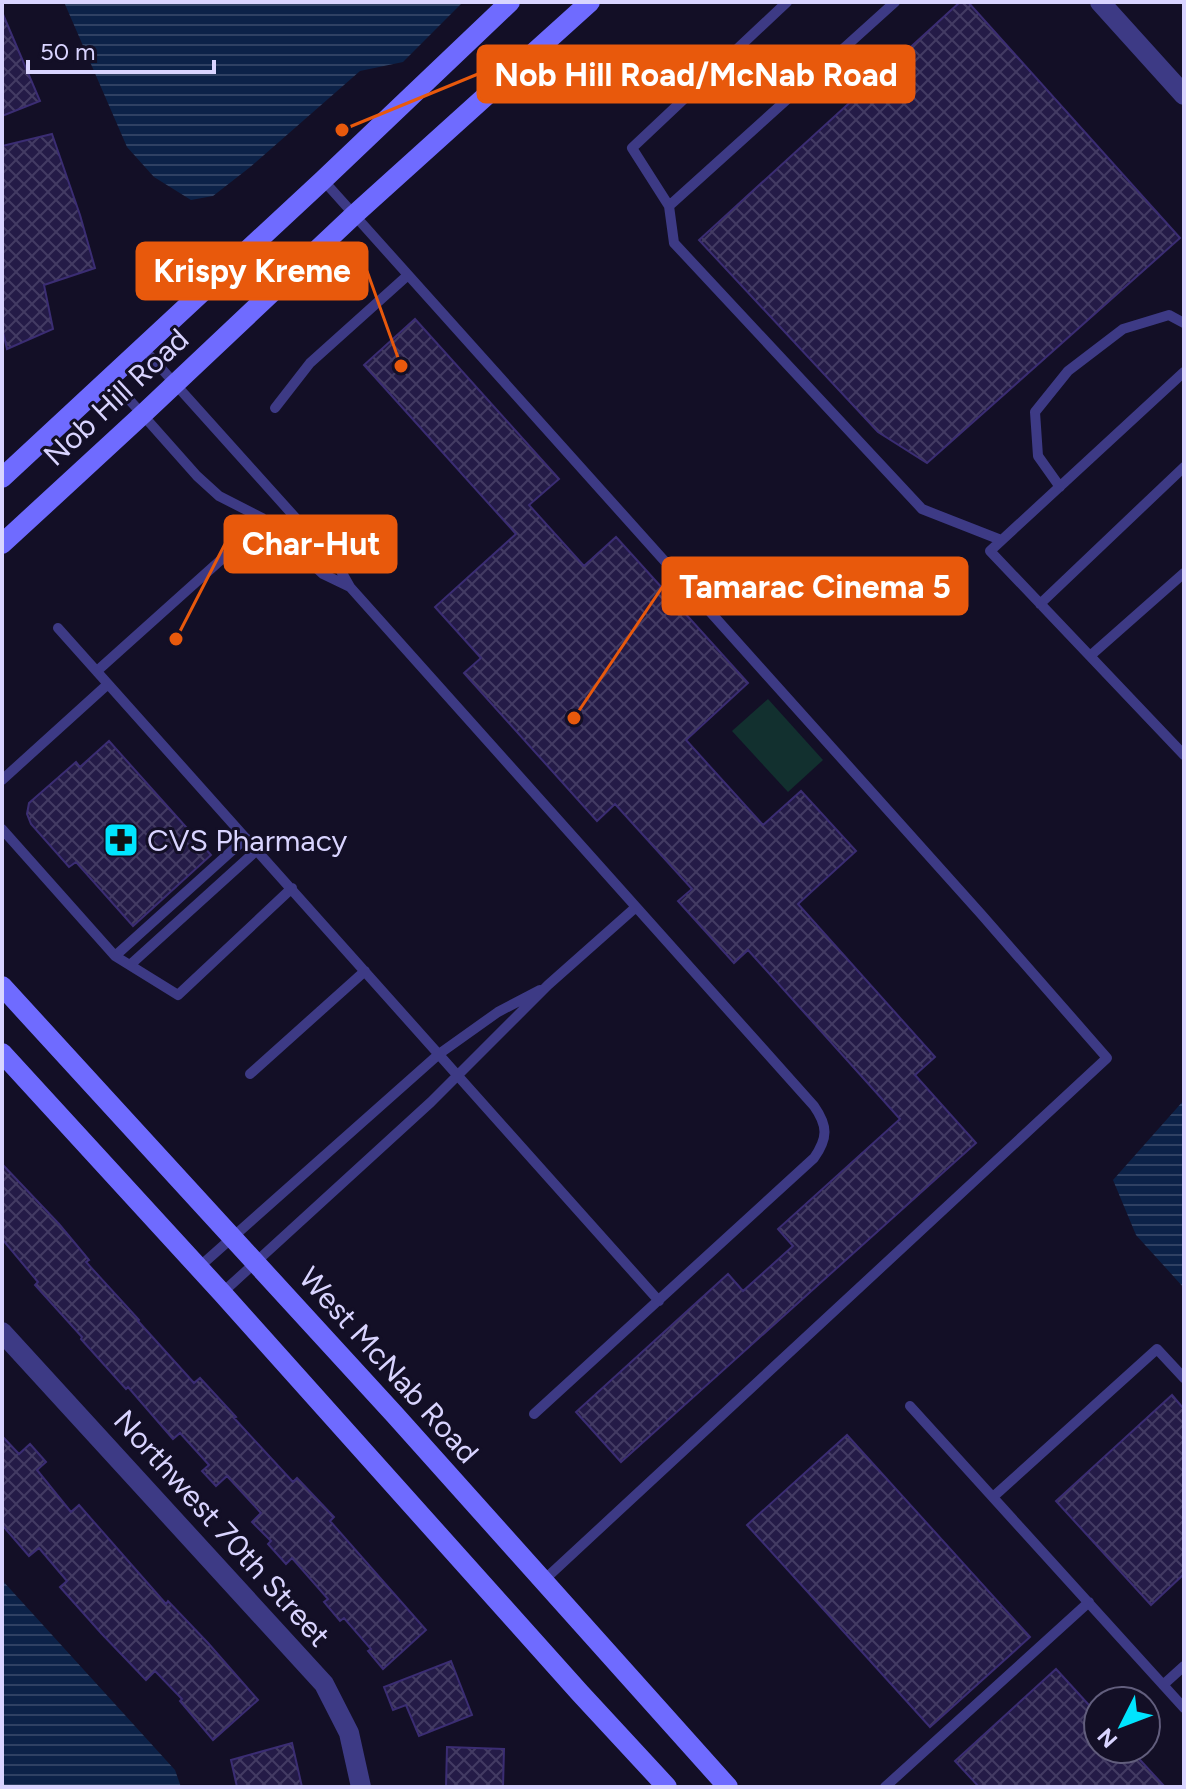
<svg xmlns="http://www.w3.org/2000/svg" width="1186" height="1789" font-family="Figtree,sans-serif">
<defs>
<pattern id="water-rules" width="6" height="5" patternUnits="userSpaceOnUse" patternTransform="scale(2)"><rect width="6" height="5" fill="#0c2248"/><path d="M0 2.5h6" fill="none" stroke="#2f4163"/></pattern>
<pattern id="building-cross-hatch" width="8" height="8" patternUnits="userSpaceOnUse" patternTransform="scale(2)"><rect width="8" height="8" fill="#241b47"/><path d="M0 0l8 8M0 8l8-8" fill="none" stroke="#433b63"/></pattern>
</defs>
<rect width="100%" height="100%" fill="#130f26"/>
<path fill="#12302f" d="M768,699L823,760L788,792L732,731Z"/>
<path fill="url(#water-rules)" d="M64,2H463L403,62L360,71L249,168L213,196L191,200L154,177L127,147Z
M1184,1100V1288L1136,1235L1113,1180Z
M2,1580L175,1770L181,1787H2Z"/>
<path fill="url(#building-cross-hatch)" stroke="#3b2d73" stroke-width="2" d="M960,2H968L1180,238L927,463L878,432L699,240Z
M2,12L40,101L2,116Z
M52,134L80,215L95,268L44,285L53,329L7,349L2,328V146Z
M415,319L559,479L529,505L584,566L616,537L748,683L686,740L763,825L801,791L856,851L798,904L935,1057L915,1075L976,1143L621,1462L576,1412L728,1274L743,1291L793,1246L778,1229L900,1119L748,950L734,963L678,901L692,889L615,804L597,821L464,673L481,658L435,607L516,534L364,365Z
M109,741L211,855L133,926L76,862L69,867L31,824L27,814L29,803L76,762L80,767Z
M2,1164L59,1224L89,1260L86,1262L139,1320L138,1321L194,1383L200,1378L236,1417L234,1418L293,1482L297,1478L334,1517L330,1521L426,1630L383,1669L368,1651L371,1649L344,1618L340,1621L324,1602L328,1599L292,1558L286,1564L268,1544L271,1541L252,1522L261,1513L227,1476L216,1486L202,1471L209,1465L180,1433L173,1439L128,1387L126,1389L81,1339L82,1337L35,1285L38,1282L2,1239Z
M1172,1395L1184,1409V1574L1151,1605L1056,1501Z
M847,1435L1030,1637L930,1727L747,1525Z
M2,1436L19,1454L30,1444L46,1462L37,1470L71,1512L79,1505L166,1604L168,1601L208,1643L258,1700L213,1740L180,1701L182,1699L155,1671L146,1680L101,1633L60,1587L67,1581L39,1548L29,1556L2,1525Z
M451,1661L472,1715L419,1736L406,1705L393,1710L384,1687Z
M1056,1669L1098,1715V1749H1130L1165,1787H979L955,1761Z
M292,1743L302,1787H237L231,1760Z
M447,1747L504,1749L503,1787H446Z"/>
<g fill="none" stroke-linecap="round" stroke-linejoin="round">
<path stroke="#3d3a85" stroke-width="10" d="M787,2L632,148L669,206L674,243L922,509L1001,540
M323,180L981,914L1107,1058L543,1581
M669,206L895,2
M142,347L337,564L350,587L814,1106C828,1126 828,1138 814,1158L534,1414
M1184,372L990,551L1184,755
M110,378L197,476L219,496L262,518L323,574L350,587
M275,408L310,363L408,275
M1060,487L1038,456L1035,412L1068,371L1123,329L1169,315L1184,323
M1040,604L1184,467
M58,628L659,1301
M1090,656L1184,573
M97,671L243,540
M2,780L108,684
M2,829L115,956L178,995L292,888
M115,956L246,838
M130,965L257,850
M250,1074L365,971
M198,1268L439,1054L498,1012L540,990
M222,1293L431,1102L548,985L636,907
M910,1406L1184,1708
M993,1497L1157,1349L1184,1378
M1163,1685L1184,1666
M885,1787L1089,1602"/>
<path stroke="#3d3a85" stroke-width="20" d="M1100,2L1184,95
M2,1332L324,1684L349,1733L361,1787"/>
<path stroke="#6f6bff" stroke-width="20" d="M2,478L323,180L510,2
M2,544L142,415L354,215L590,2
M2,986L395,1415L728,1787
M2,1053L222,1293L580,1693L667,1787"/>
</g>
<defs>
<symbol id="pharmacy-square" viewBox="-11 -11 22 22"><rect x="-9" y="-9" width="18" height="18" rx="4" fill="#00e5ff" stroke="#130f26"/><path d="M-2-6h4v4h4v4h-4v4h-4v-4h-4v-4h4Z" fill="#111"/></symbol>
</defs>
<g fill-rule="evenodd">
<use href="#pharmacy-square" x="101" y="820" width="40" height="40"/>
</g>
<g text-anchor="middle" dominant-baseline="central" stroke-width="6" stroke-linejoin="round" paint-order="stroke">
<g font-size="30" fill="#d9d4ff" stroke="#130f26">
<text transform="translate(116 397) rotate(-43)">Nob Hill Road</text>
<text transform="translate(389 1365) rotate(48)">West McNab Road</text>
<text transform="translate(222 1528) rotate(48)">Northwest 70th Street</text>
</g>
<g font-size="30" fill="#d9d4ff" stroke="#130f26" text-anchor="start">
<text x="147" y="840">CVS Pharmacy</text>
</g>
</g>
<path fill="none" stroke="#e8590c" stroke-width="3" d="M342 130L478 74M401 366L367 271M176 639L225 544M574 718L663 586"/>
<g fill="#e8590c" stroke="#130f26" stroke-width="3">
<circle cx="342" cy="130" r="8"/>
<circle cx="401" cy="366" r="8"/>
<circle cx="176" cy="639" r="8"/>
<circle cx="574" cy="718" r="8"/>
</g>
<g fill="#e8590c" stroke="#e8590c" stroke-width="3">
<rect x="478" y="46" width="436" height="56" rx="8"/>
<rect x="137" y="243" width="230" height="56" rx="8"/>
<rect x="225" y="516" width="171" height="56" rx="8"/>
<rect x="663" y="558" width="304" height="56" rx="8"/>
</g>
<g font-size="32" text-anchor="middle" font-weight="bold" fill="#fff">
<text x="696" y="86">Nob Hill Road/McNab Road</text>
<text x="252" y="282">Krispy Kreme</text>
<text x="311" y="555">Char-Hut</text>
<text x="815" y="598">Tamarac Cinema 5</text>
</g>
<rect width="1186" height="1789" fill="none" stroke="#d9d4ff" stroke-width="8"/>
<g transform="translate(1122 1725) rotate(228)"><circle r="38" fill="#130f26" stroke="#625e7d" stroke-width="2"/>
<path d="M0-6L14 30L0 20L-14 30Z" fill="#00e5ff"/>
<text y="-12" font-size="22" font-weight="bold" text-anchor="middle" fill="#d9d4ff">N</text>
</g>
<path d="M28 60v12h186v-12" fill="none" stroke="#d9d4ff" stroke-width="4"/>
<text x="40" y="60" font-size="24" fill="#d9d4ff" stroke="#130f26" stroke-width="6" paint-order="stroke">50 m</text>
</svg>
